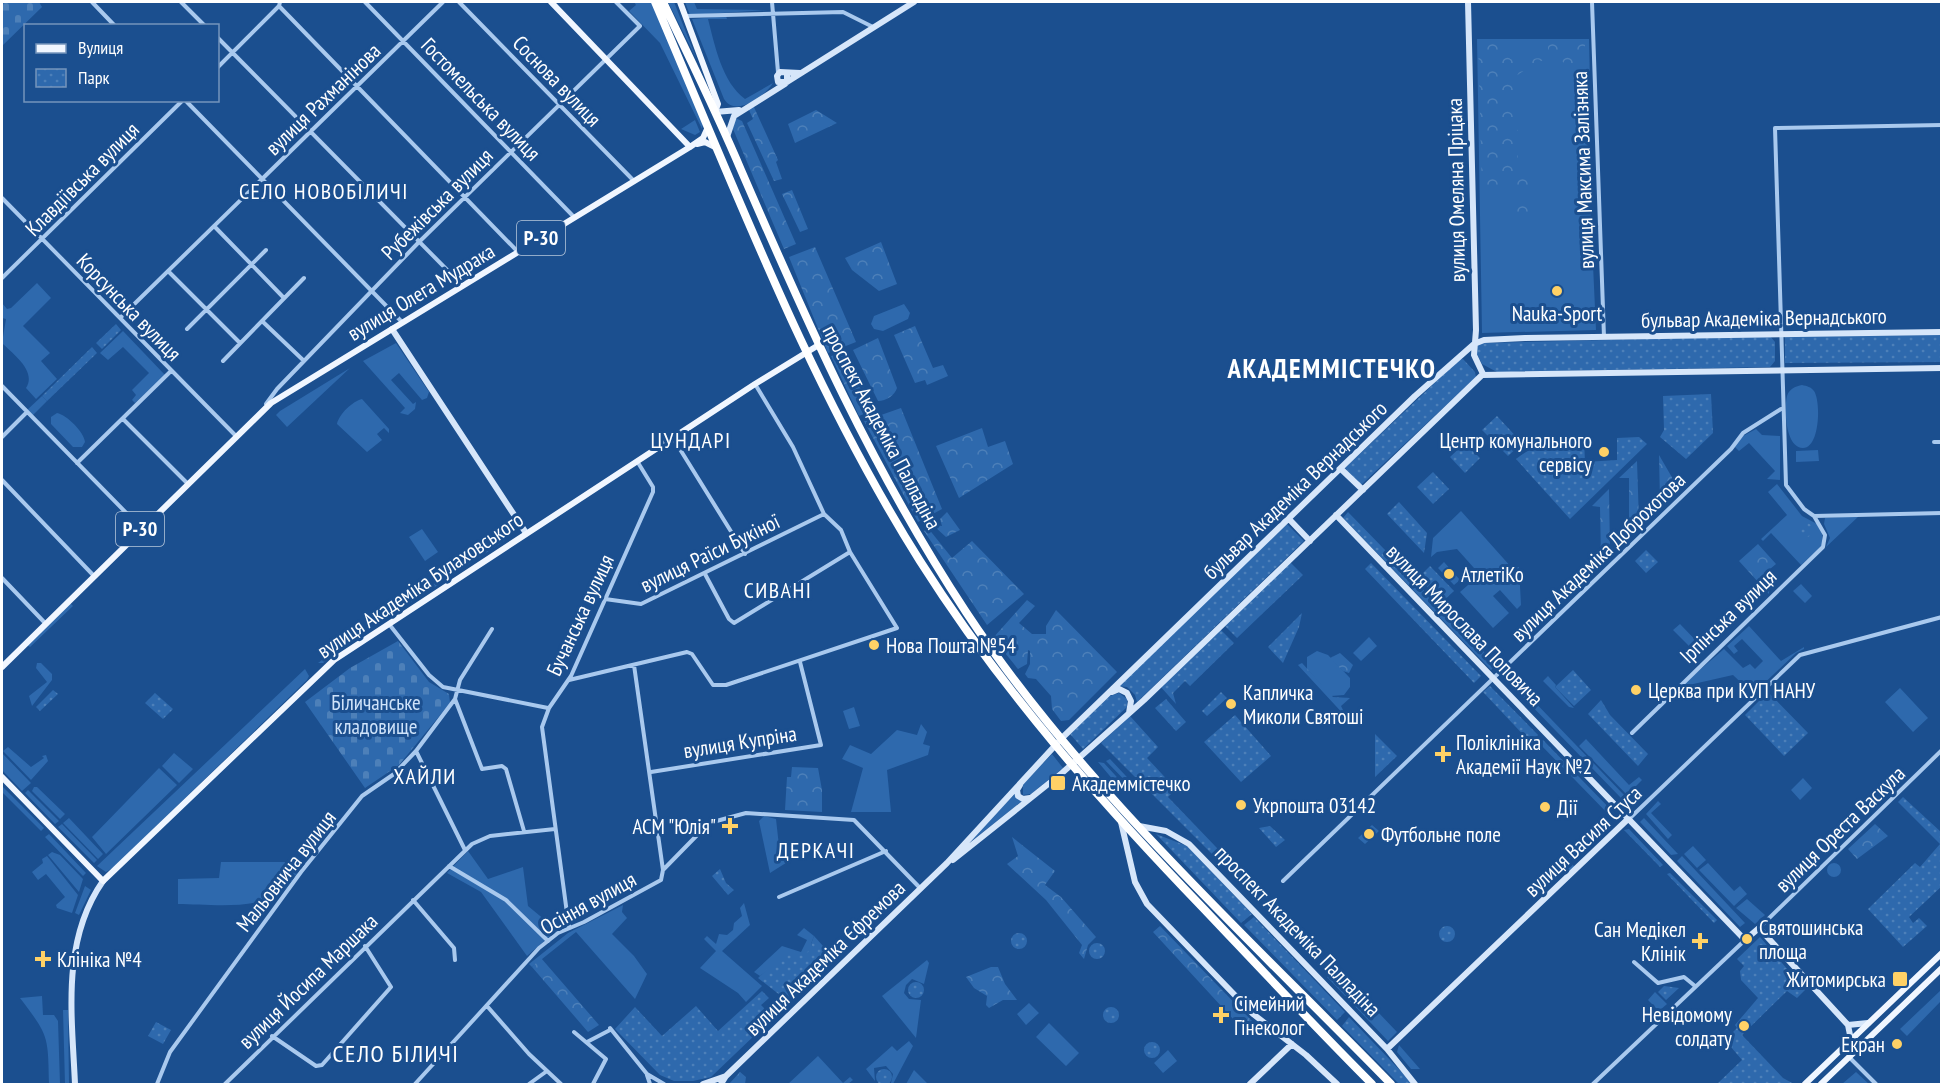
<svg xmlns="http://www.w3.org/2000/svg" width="1943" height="1086" font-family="'PT Sans Narrow',sans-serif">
<defs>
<pattern id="forest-crowns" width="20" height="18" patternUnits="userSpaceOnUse" patternTransform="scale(1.5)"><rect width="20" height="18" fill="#2e69ad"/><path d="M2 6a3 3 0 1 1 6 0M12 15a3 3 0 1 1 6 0" fill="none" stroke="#4d80b9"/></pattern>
<pattern id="cemetery-stones" width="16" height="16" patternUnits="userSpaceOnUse" patternTransform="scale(1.5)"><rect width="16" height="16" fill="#2e69ad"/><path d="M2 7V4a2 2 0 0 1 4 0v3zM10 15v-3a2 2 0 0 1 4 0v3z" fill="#4d80b9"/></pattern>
<pattern id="park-dots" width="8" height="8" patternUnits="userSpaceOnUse" patternTransform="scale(1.5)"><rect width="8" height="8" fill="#2e69ad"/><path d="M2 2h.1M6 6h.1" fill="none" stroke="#4d80b9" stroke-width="1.8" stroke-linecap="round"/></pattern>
</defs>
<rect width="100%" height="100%" fill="#1b4f8f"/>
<path fill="#2e69ad" d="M634,2H652L703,124L702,129L660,43L629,11L636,5Z
M668,2H674L697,60Z
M685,2H694L697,9L768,10L690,15Z
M726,16L727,19H708C715,46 722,82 745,99L773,83C765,96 736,118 724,99L692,19Z
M1477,39H1589L1590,82L1585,90L1596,330L1482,333Z
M695,120L700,132L695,135L681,129Z
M37,283L51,298L23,326L50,353L41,361L57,379L36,399L26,388C37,371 13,354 2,343L6,319L2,318V303L7,309L11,308Z
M904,304L910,313L908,319L883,331L874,329L871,324L874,316Z
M123,331L165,375L135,403L132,400L136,395L132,390L149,373L123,347L108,360L100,353Z
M396,343L429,392L427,398L422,400L399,373L391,380L413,404L416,402L415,409L408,415L400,413L405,408L363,361Z
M350,368L287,427L276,415L280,411Z
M1802,385C1807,386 1811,387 1814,391C1821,401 1820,448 1803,448C1785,448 1784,408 1787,396C1789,389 1796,386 1802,385Z
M42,396L47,401L32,416L26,411Z
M362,399L389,429V433L384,428L377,434L382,440L367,452L337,424C339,414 353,401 362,399Z
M57,413C67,415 84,432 85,442L82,447H73L51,424V417Z
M1756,429L1762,435L1780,436V480L1767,479L1775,471L1749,443L1739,451L1734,446L1743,436Z
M1818,450L1819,461L1796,462V451Z
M1777,484L1802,516L1817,524L1822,534V546L1801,565L1771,533L1763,541L1761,539L1787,515L1768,492Z
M1461,511L1512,568L1519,567L1521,605L1517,609L1500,590L1493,596L1509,613L1493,628L1460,592L1468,585L1474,568L1457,549L1437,552L1431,557L1433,538Z
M1859,516L1826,547L1830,538L1824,524L1825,518Z
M422,529L438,552L425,561L409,537Z
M509,535L504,541L448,578L445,577Z
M1444,562L1460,580L1454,585L1438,568Z
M441,579V583L390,616L385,615Z
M1801,584L1812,596L1805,603L1793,591Z
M69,602L73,606L30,647L27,645Z
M373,623L371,628L323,663H318Z
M1680,624L1705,650L1699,656L1673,630Z
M1749,626L1781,661L1804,647V649L1796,653L1753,694L1733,675L1680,687L1724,649L1743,668L1750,664L1755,669L1763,661L1742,639L1734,646L1738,651L1734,654L1727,646Z
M1369,637L1377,646L1361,661L1353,653Z
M1317,651L1328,655L1350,678V687L1344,695L1331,696L1307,669V657Z
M37,663H41L52,674V680L32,706L29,696L47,682L36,668Z
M305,669L309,676L307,680L114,867L106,872L97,866Z
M1548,676L1556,685L1555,687L1574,708L1569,707L1543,681Z
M1900,688L1928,718L1913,732L1885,702Z
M1527,694L1624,795L1621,798L1523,697Z
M854,707L860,726L849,729L843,711Z
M921,724L927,732L923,744L930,746L928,755L887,770L891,812H851L863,768L842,759L850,745L871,754L897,730L917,735Z
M1586,739L1629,785L1639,777L1642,780L1635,787L1641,795L1634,802L1579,746Z
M8,747L31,767L44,758L42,756L46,755L48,761L31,780L3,751Z
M2,753L31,783L22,791L2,770Z
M174,753L193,769L179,783L162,766Z
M1052,754L1063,768L1031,794L1023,795V784Z
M1110,759L1140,791L1136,792L1106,761Z
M1098,762L1104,763L1126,787L1120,788Z
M159,768L177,785L106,854L92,837Z
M1803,778L1812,788L1800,800L1791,790Z
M2,786L44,828L41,831L2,792Z
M34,787H37L65,814L60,819L32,791Z
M28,790L59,821L55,824L25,793Z
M1015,794L1022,801L969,843L970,840Z
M1658,801L1661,804L1651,813L1672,835L1668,839L1646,814Z
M764,816L776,819L779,846L789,861L770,873L759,821Z
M69,818L103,854L98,859L63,823Z
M1644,818L1678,854L1671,855L1640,822Z
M62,824L97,860L94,863L58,827Z
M1372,825L1379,831L1365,844L1358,838Z
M49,834L86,873L83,876L45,837Z
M1693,846L1706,860L1697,868L1684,854Z
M468,851L488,879L523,867L528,906L557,930L527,956L481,892L447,873Z
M52,852L60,855L83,879L79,892L48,855Z
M47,856L78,895L72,913L57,908L56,905L65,897L46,874L38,880L32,872L43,863L42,859Z
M1682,856L1745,923L1740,927L1677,861Z
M1571,858L1569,861L1575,867L1569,872L1555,861Z
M221,862H306C298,870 293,880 286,888C263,912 209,904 178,904V879L219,878Z
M1708,863L1734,891L1740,886L1747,894L1734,906L1699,870Z
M1827 870a7 7 0 1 1 14 0a7 7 0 1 1-14 0Z
M85,886L91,890L79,915L75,913Z
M1747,899L1765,915L1755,924L1736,908Z
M744,903L750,925L722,951L762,986L746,1002L738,993L700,968L716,951L704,939L707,936L716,944L719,934L727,935L733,930L734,923L742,916L740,908Z
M623,905L622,912L627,918L612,934L634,956L647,974L635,999L576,932L532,967L529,964L568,933Z
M804,928L814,936L811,944L818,952L825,947L836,958L790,999L778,990L769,969L760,976L754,972L782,946L801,952L807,940L797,935Z
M927,960L929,963L924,984L912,979L906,985L904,993L909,999L921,1000L916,1038L882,996Z
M1336,968L1397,1032L1388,1041L1327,977Z
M1941,990V1001L1907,1036L1900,1029Z
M1655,992L1667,1004L1659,1011L1648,1000Z
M42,996L43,1015H54L58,1021L60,1084H49C48,1036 49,1036 20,998Z
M1029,1003L1039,1013L1026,1025L1017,1014Z
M63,1010H68L69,1084H65Z
M1049,1023L1079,1053L1066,1066L1036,1037Z
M909,1041L913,1046L893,1084H887L891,1083L893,1074L886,1066L874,1068L875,1081L866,1069L892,1046L897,1051Z
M1399,1045L1420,1069H1411L1397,1052Z
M1168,1050L1177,1061L1163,1073L1154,1063Z
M818,1056L843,1083L850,1077L853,1080L848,1084H788Z
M914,1070L928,1084H906Z
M1856,1072L1869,1084H1842Z"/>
<path fill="url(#forest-crowns)" d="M1478,39L1508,40L1510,59L1548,58V41L1585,40V85H1581L1575,73L1562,61H1538L1516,76L1517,117H1512L1513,129L1518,130V162L1531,180V216L1513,215V192H1482Z
M753,105L778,160L776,162L782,179L774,181L747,123L753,119L748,108Z
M816,110L837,123L795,143L788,124Z
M735,118L742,121L796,244L784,249L733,129Z
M792,190L808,229L800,232L782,194Z
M881,242L897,284L879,291L852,270L845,258Z
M815,247L856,342L828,353L789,257Z
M915,326L933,368L943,365L948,376L927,385L925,380L915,383L894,335Z
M878,338L897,388C895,395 886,401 878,401L853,350Z
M845,353L875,409L859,416L831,356Z
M901,408L942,509L918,522L864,421Z
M982,428L988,447L1005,441L1013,464L959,498L936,446Z
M1659,455L1677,486L1660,501Z
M1637,461L1639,521L1629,528V478H1619Z
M1609,489L1610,550L1601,558L1600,507L1592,506Z
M947,512L960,530L946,537L935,527V525L942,526L940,519Z
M928,528L952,558L972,541L1024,594L987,625L924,531Z
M1758,544L1776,564L1770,569L1769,594L1739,561Z
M1027,600L1035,606L1019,623L1032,634H1046V626L1056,610L1117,672L1069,720L1061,721L1052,709L1051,696L1036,679L1028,678L1025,674L1030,664V651L1028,650L1027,664L1018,669L993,638Z
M1340,653L1353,665L1349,673L1343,671L1330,658Z
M1302,663L1333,697L1350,698L1341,706L1347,718L1298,665Z
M792,767L818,768L822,790V812L785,810L787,777H791Z
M1875,824L1888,836L1857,859L1848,849Z
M1012,837L1055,871L1045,885L1061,897L1096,937L1088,945L1084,959L1079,953L1082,945L1046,900L1007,864L1018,856Z
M1160,926L1253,1022L1245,1032L1153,932Z
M541,958L599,1025L588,1032L532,967Z
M991,967H998L1005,984L1017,1000H1003L989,1008L986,1005L987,996L974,988L966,977Z
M740,1072L746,1077L745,1084H729Z"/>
<path fill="url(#cemetery-stones)" d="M2,2H39L42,7L2,46Z
M398,641L429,682L449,694L450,703L399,765L365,788L305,702L350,668Z"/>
<path fill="url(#park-dots)" d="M116,324L121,330L102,349L96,343Z
M1941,335V362L1785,363V336Z
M1770,336L1775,342V361L1770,367L1497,372L1482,364L1476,352L1478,344L1483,343Z
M92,347L97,353L47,401L42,396Z
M1463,359L1475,372L1476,377L1361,485L1345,468L1459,360Z
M1711,394L1713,433L1686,459L1660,437L1664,430L1663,396Z
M1497,416L1522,443L1508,456L1482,430Z
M1639,437L1647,444L1570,519L1516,459C1538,441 1557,443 1584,440L1585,462L1617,460V438Z
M1465,443L1480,458L1465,473L1450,457Z
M1433,472L1449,489L1433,504L1417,487Z
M1399,502L1427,533L1424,553L1387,514Z
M1348,512L1497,665L1491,670L1343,518Z
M1799 530a7 7 0 1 1 14 0a7 7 0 1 1-14 0Z
M1287,524L1304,541L1137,702L1135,695L1127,687L1118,686Z
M1646,550L1658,562L1646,573L1635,561Z
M1290,562L1303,575L1237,638L1224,625Z
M1371,563L1481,676L1474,683L1365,569Z
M1430,566L1454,591L1442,602L1418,578Z
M1302,613L1299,627L1283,663L1268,647Z
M1220,629L1234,643L1190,686L1185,681L1173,693L1176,704L1160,686Z
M1573,670L1591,690L1574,706L1555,687Z
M1490,686L1538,735L1531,743L1483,692Z
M53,690L58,694L40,711L36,707Z
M1221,692L1227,698L1207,716L1202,711Z
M1768,692L1808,733L1784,756L1745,715Z
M155,693L173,709L163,719L145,703Z
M1119,693L1127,699V707L1083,749L1070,734L1110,696Z
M1166,699L1186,722L1176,731L1155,708Z
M1601,700L1610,715L1648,754L1638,766L1588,714Z
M1235,715L1271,756L1241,782L1204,742Z
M1130,716L1158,747L1147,758L1176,789L1168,797L1263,896L1258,900L1101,743Z
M1375,734L1397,756L1375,777Z
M1543,740L1617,816L1615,821L1539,743Z
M1903,797L1941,832L1942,886L1909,917L1913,923L1919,918L1927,926L1903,947L1868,909L1915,863L1920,867L1940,844L1898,802Z
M1270,826L1285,840L1276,847L1259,828Z
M1629,829L1663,865L1660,867L1624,830Z
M1156,834L1187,846L1252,914L1241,923Z
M720,869L726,883L734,890L728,895L712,876Z
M1670,873L1717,920L1714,923L1667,874Z
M1254,917L1345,1012L1337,1020L1244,925Z
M1439 934a8 8 0 1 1 16 0a8 8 0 1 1-16 0Z
M1011 941a8 8 0 1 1 16 0a8 8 0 1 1-16 0Z
M814,936L832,956L785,999L758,978L787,951L804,955L813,947L811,944Z
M1760,937L1805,990L1797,998L1787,991L1742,1035L1783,1078L1794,1084H1717L1742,1060L1725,1040L1737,1028L1735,1025L1758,998L1741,980L1740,971L1744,966L1737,959Z
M1089 951a8 8 0 1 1 16 0a8 8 0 1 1-16 0Z
M908 990a8 8 0 1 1 16 0a8 8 0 1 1-16 0Z
M1664,986L1679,988L1666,1000L1658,992Z
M762,991L769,998L761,1005L765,1009L775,1000L783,1008L711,1077L693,1081H674L660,1075L615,1029L635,1007L662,1036L696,1006L718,1031Z
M1103 1015a8 8 0 1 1 16 0a8 8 0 1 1-16 0Z
M1349,1017L1413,1084H1399L1342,1026Z
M156,1022L171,1030L163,1044L148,1036Z
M1144 1050a8 8 0 1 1 16 0a8 8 0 1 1-16 0Z
M876 1077a8 8 0 1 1 16 0a8 8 0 1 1-16 0Z"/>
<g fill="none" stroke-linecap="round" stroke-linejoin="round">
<path stroke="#a9c9ee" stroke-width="4" d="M92,2L115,26
M181,2L205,26
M365,2L574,217
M459,2L634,181
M772,2L778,72
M1592,2L1604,337
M279,6L518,252
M686,16L843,12L873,27
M218,38L462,285
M218,67L279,6L280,2
M185,100L402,322
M1942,125L1775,128L1786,485L1804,509L1814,516L1942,513
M2,198L235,435
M214,226L284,298
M168,271L240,343
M2,278L183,100
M120,318L443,2
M262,321L303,360
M187,329L266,250
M223,361L304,278
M2,386L141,528
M266,404L277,389L418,243L640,26L616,2
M123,419L187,483
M2,437L27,412
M673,438L745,554
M1934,442H1942
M77,463L171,371
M2,480L94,576
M705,574L729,619L734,623L850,552
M2,578L45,623
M605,599L641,604L824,514
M389,624L429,675L443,687L548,708
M634,665L663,870
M569,680L687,652L692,654L713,685H726L897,628L850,552L841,530L824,514L793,447L755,384
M455,699L482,769L502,766L506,769L524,831
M1632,733L1823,547L1825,535L1814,516
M416,751L465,850
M651,772L821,745L800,662
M1629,819L1800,655L1942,617
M449,866L506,900L548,941
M1283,881L1731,449L1743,433L1781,409
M779,897L886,851
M413,900L454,948L455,960
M569,928L542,727L549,708L571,676L653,492V487L637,461
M1759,928L1942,750
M1634,962L1658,983L1684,977L1695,986
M487,1006L529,1054L561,1084
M610,1028L647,1074L664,1084
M574,1032L606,1059L593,1084
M272,1036L316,1066L322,1065L391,987L365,946
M587,1042L610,1030
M1849,1057L1876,1084
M647,1075L650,1084
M157,1084L170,1052L301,872L362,796L394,774L416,751L455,699L460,680L492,629
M225,1084L472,844L490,836L555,829
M415,1084L539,948L558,933L584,922L661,880L663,870L709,823L746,813L854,820L920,888
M529,1084L547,1071
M1593,1084L1745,940"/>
<path stroke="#d6e6fa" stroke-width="6" d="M1468,2L1476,330L1474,355L1483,374
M787,73V82H778L777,76L780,72L800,73
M787,82L914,2
M715,112L739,110
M727,137L734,116L785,84
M392,329L526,533
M1341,469L1363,490
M1336,515L1745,940L1759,928L1848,1025L1850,1035L1848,1043
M1289,519L1310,541
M1112,692L1119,689L1127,693L1131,701L1129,713
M1020,785L1017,790L1018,796L1023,799L1030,798
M1121,822L1135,882L1147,904L1253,1014L1306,1055L1337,1084
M1139,826L1166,831L1189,844L1387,1049L1415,1084
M953,860L1062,773L1144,700L1482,375L1942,368
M1848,1025L1868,1023
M1387,1049L1628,819
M75,1084C72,1016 61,941 103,881
M703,1084L726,1076
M721,1084L726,1076L947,863L1062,738L1415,396L1474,344L1484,340L1525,338L1942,332
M1250,1084L1292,1044"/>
<path stroke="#f0f6ff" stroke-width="6" d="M551,2L690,147
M680,2L718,104L715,112
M697,144L705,142L717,148
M2,667L271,403L690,147L703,138L708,127
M2,777L103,881L334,660L755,384L817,346
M1805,1084L1942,953
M1821,1084L1942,968"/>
<path stroke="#fff" stroke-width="8" d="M655,2C736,191 810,387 920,561C1001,689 1099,800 1203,908C1259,967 1315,1027 1372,1084
M663,2C689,57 717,113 741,170C809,327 872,469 966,612C1081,786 1246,935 1391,1084"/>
</g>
<g fill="#ffd166" stroke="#1b4f8f" stroke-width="2">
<circle cx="1557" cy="291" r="6"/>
<circle cx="1604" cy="452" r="6"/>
<circle cx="1449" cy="574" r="6"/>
<circle cx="874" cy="645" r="6"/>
<circle cx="1636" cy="690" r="6"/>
<circle cx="1231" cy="704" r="6"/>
<path d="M1440 745h6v6h6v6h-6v6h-6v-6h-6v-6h6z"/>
<rect x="1050" y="775" width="16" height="16" rx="3"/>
<circle cx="1241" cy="805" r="6"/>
<circle cx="1545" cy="807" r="6"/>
<path d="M727 817h6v6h6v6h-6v6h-6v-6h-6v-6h6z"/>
<circle cx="1369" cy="834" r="6"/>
<circle cx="1747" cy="939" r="6"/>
<path d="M1697 932h6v6h6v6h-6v6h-6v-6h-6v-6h6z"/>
<path d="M40 950h6v6h6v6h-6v6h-6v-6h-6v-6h6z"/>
<rect x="1892" y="971" width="16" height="16" rx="3"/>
<path d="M1218 1006h6v6h6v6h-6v6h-6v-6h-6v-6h6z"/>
<circle cx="1744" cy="1026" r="6"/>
<circle cx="1897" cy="1044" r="6"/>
</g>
<g text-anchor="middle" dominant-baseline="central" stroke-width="6" stroke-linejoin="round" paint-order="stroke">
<g fill="#1b4f8f" stroke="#bbcadd" stroke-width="1.5">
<rect x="517" y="221" width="48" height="34" rx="4.5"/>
<rect x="116" y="512" width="48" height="34" rx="4.5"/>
</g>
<g font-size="20" font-weight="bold" fill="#fff">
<text x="541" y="238">Р-30</text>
<text x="140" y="529">Р-30</text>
</g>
<g font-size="21" fill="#fff" stroke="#1b4f8f">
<text transform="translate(557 81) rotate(46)">Соснова вулиця</text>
<text transform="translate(323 99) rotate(-44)">вулиця Рахманінова</text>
<text transform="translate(481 99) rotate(46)">Гостомельська вулиця</text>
<text transform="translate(1583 170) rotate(-92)">вулиця Максима Залізняка</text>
<text transform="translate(82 179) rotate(-45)">Клавдіївська вулиця</text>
<text transform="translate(1456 190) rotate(-91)">вулиця Омеляна Пріцака</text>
<text transform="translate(437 204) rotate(-45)">Рубежівська вулиця</text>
<text transform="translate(421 292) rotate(-31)">вулиця Олега Мудрака</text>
<text transform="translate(129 307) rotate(46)">Корсунська вулиця</text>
<text transform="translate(1764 318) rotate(-1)">бульвар Академіка Вернадського</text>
<text transform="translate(882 427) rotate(62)">проспект Академіка Палладіна</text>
<text transform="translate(1295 490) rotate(-44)">бульвар Академіка Вернадського</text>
<text transform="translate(710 553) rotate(-26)">вулиця Раїси Букіної</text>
<text transform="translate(1598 557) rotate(-44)">вулиця Академіка Доброхотова</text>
<text transform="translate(420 585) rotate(-34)">вулиця Академіка Булаховського</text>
<text transform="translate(580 615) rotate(-65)">Бучанська вулиця</text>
<text transform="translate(1728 616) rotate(-44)">Ірпінська вулиця</text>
<text transform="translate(1465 625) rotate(46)">вулиця Мирослава Поповича</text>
<text transform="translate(740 742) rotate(-9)">вулиця Купріна</text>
<text transform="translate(1840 829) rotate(-44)">вулиця Ореста Васкула</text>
<text transform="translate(1583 841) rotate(-43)">вулиця Василя Стуса</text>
<text transform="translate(286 871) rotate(-52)">Мальовнича вулиця</text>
<text transform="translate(588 903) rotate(-29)">Осіння вулиця</text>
<text transform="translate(1298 931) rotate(46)">проспект Академіка Палладіна</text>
<text transform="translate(825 958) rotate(-44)">вулиця Академіка Єфремова</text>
<text transform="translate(308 981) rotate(-44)">вулиця Йосипа Маршака</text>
</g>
<g font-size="21" fill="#fff" stroke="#1b4f8f" text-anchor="start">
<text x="1557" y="313" text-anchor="middle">Nauka-Sport</text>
<text x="1592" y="440" text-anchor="end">Центр комунального<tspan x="1592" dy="24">сервісу</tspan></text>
<text x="1461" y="574">АтлетіКо</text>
<text x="886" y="645">Нова Пошта №54</text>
<text x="1648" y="690">Церква при КУП НАНУ</text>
<text x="1243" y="692">Капличка<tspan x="1243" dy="24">Миколи Святоші</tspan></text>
<text x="1456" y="742">Поліклініка<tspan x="1456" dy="24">Академії Наук №2</tspan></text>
<text x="1072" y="783">Академмістечко</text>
<text x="1253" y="805">Укрпошта 03142</text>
<text x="1557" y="807">Дії</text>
<text x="716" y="826" text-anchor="end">АСМ "Юлія"</text>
<text x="1381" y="834">Футбольне поле</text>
<text x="1759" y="927">Святошинська<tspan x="1759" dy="24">площа</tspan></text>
<text x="1686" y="929" text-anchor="end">Сан Медікел<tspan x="1686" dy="24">Клінік</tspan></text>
<text x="57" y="959">Клініка №4</text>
<text x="1886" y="979" text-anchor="end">Житомирська</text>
<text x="1234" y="1003">Сімейний<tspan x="1234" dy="24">Гінеколог</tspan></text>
<text x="1732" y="1014" text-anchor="end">Невідомому<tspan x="1732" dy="24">солдату</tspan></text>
<text x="1885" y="1044" text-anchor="end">Екран</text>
</g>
<g font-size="21" fill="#cfe3fa" stroke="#1b4f8f">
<text x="376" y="702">Біличанське<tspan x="376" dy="24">кладовище</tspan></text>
</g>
<g font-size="22" letter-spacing="1.5" fill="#fff" stroke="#1b4f8f">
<text x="324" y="191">СЕЛО НОВОБІЛИЧІ</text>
<text x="691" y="440">ЦУНДАРІ</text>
<text x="778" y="590">СИВАНІ</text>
<text x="425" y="776">ХАЙЛИ</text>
<text x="816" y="850">ДЕРКАЧІ</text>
</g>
<g font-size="24" letter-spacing="1.5" fill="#fff" stroke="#1b4f8f">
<text x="396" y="1053">СЕЛО БІЛИЧІ</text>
</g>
<g font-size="27" font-weight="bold" letter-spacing="1.5" fill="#fff" stroke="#1b4f8f">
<text x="1332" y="368">АКАДЕММІСТЕЧКО</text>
</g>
</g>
<rect width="1943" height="1086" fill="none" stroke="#ffffff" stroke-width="6"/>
<rect x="24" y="24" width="195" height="78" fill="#1b4f8f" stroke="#7695bc" stroke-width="1.5"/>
<rect x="36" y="44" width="30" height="9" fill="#f0f6ff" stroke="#7695bc" stroke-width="1.5"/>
<text x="78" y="54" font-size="18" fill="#ffffff">Вулиця</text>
<rect x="36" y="69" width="30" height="18" fill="url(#park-dots)" stroke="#7695bc" stroke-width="1.5"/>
<text x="78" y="84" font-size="18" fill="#ffffff">Парк</text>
</svg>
